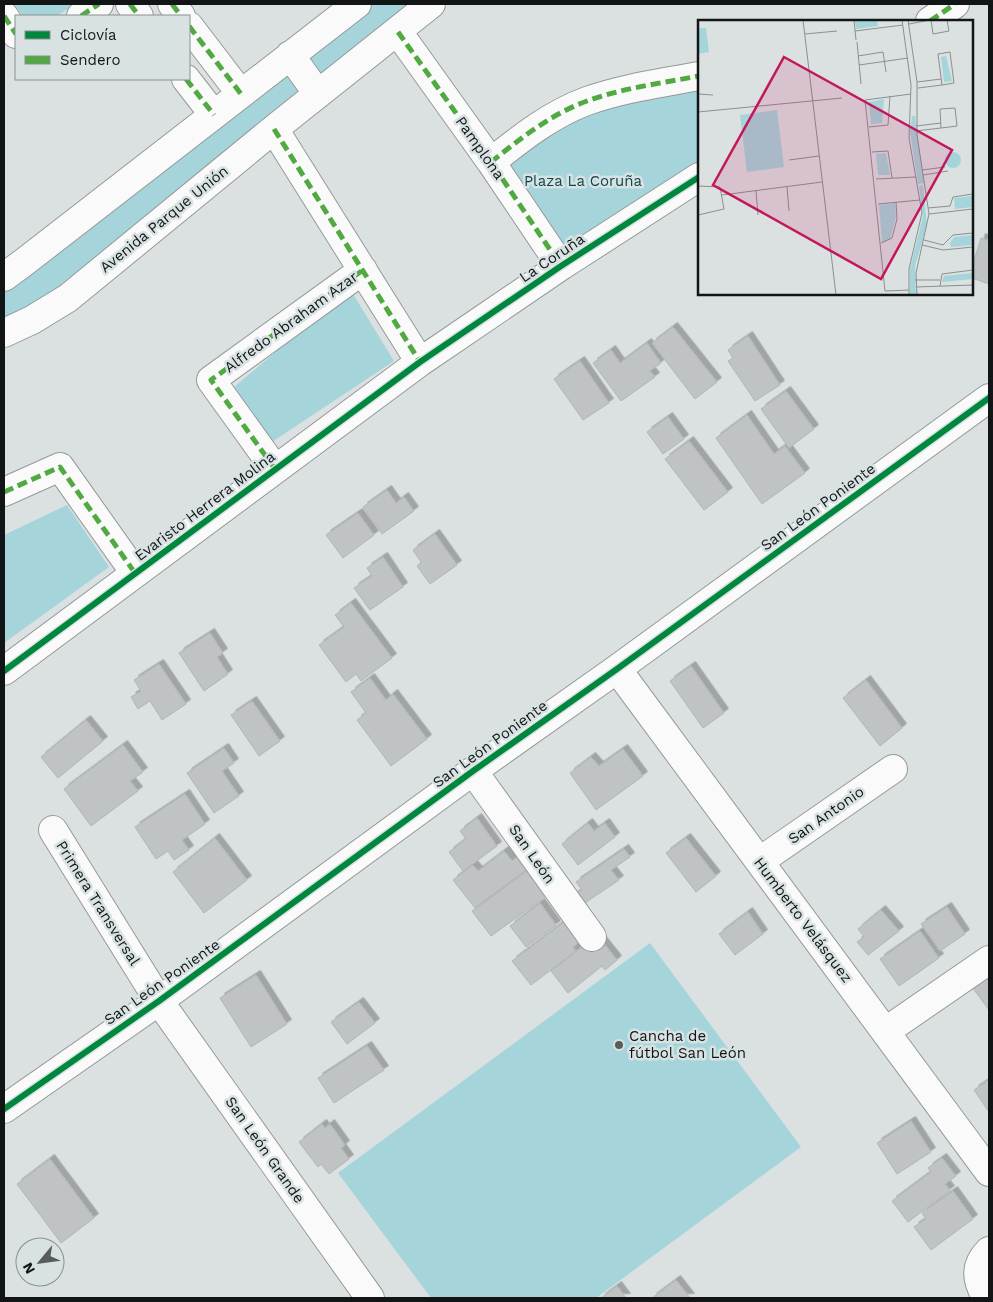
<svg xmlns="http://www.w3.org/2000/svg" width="993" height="1302" font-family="'Work Sans',sans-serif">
<defs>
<filter id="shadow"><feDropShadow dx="4.5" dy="-4.5" stdDeviation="0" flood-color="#0004"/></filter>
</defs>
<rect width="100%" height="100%" fill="#dbe0e1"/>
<path fill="#a5d5db" d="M14,4H75L57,16H23Z
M371,4H421L321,85L302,58Z
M288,64L310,92L63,292L4,323V289Z
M699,90V170L563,258L500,166L541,136L583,115L652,97Z
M350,289L394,361L272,442L233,388Z
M67,505L109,567L4,643V535Z
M650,943L801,1147L596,1298H431L338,1173Z"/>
<path fill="#bfc3c3" stroke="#b1b5b6" filter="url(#shadow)" d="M981,238L989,241V284L972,278V267Z
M673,327L717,382L695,399L652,343Z
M748,336L780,385L755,401L728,361L733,358L728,350Z
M647,343L661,363L650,371L655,377L621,401L593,363L611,350L620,363Z
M580,361L609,403L583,420L554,379Z
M786,391L814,429L789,448L761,409Z
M747,415L774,454L785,446L805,473L762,504L716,438Z
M668,417L684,439L663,454L647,432Z
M689,441L728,492L704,510L665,459Z
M387,490L396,503L404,497L414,511L382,534L363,507Z
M358,513L374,535L343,558L326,535Z
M435,534L457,565L430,584L417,566L421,562L413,550Z
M383,557L403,587L370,610L354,588L372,576L367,568Z
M351,603L392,658L361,681L356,674L346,682L319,645L344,627L335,615Z
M210,633L223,653L217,657L228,674L204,691L179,653Z
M159,664L186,704L162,720L150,701L138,709L131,697L141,691L134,680Z
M691,666L724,713L703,728L670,681Z
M370,678L386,700L393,694L427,739L391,766L357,720L366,713L351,692Z
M866,680L902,728L880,746L843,698Z
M252,701L280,741L259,756L231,715Z
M86,720L103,741L58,778L41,757Z
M123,745L143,772L130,781L138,791L91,826L64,789Z
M224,748L234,763L222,771L239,796L214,813L187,773Z
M623,749L643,776L596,810L570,773L591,757L599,766Z
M185,794L205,824L182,840L189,850L174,860L168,851L156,859L135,827Z
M477,818L497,846L463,871L449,852L466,839L460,831Z
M588,823L594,831L605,823L615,837L578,865L562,844Z
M215,838L247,880L204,913L173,872Z
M686,838L716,876L696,892L666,853Z
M624,849L630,857L611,870L619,880L579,907L572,897L582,890L576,882Z
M504,851L512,861L520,855L530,867L475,908L453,880L473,865L478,871Z
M531,868L549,894L491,936L472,911Z
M540,903L556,925L526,947L510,926Z
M947,907L965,934L940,951L921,924Z
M881,910L899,931L868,955L857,942L864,937L858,929Z
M748,912L763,934L735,955L719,934Z
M569,918L584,938L573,947L576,951L531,985L512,961Z
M920,931L939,958L899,986L880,959Z
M597,935L617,960L605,970L602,966L568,993L551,971Z
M989,963V1010L967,980Z
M256,975L287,1024L251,1047L220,998Z
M359,1002L375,1023L347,1044L331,1022Z
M367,1046L384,1070L334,1103L318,1078Z
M989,1080V1112L974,1090Z
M911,1121L931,1152L897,1174L877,1143Z
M322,1124L325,1128L330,1124L345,1145L341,1148L349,1159L329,1174L321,1164L318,1167L299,1142Z
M942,1158L956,1176L945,1184L950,1190L908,1222L892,1201L931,1172L928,1168Z
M50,1159L94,1218L61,1243L17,1184Z
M953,1191L973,1219L931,1250L914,1227L926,1219L922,1213Z
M676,1280L690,1298H652Z
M617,1286L626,1298H601Z"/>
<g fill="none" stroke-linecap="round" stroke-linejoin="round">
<defs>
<path id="minor" d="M130,4L139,16
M172,4L181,16
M4,16L16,34
M81,16L99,4
M930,21L955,4
M189,26L241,94
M398,32L491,162L561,266
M290,55L318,94
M186,79L214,115
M274,129L420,362
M491,162C520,139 551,114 587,101C623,88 662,83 699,76
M4,277L23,263L357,4
M4,333L32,320L68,298L274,129L431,4
M275,469L211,380L363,270
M4,492L60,467L135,573
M617,669L989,1172
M4,671L420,362L561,266L699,177
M473,771L592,937
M53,830L159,1001L370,1298
M760,861L893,769
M886,1031L989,960
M4,1109L159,1001L473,771L617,669L989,398
M987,1298C976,1281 974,1266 989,1251"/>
</defs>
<use href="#minor" stroke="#96999a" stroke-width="30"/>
<use href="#minor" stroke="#fafafa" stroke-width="28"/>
<path stroke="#51a942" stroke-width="5" stroke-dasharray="10 5" stroke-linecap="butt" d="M130,4L139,16
M172,4L181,16
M4,16L16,34
M81,16L99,4
M930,21L955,4
M189,26L241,94
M398,32L491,162L561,266
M186,79L214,115
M274,129L420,362
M491,162C520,139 551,114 587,101C623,88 662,83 699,76
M275,469L211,380L363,270
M4,492L60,467L135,573"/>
<defs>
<path id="cycleway" d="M4,671L420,362L561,266L699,177
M4,1109L159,1001L473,771L617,669L989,398"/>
</defs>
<use href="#cycleway" stroke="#d9e2e3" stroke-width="9"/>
<use href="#cycleway" stroke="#00873e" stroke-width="6"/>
</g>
<circle fill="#585c5d" stroke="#d9e2e3" stroke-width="2" cx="619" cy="1045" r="5"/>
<g text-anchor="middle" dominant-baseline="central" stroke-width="5" stroke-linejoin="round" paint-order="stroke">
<g font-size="15" fill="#121516" stroke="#d9e2e3">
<text transform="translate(480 148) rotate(55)">Pamplona</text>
<text transform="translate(164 219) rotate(-39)">Avenida Parque Unión</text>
<text transform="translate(552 258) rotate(-34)">La Coruña</text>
<text transform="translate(291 322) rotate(-36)">Alfredo Abraham Azar</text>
<text transform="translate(205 506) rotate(-37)">Evaristo Herrera Molina</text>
<text transform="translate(818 507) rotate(-36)">San León Poniente</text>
<text transform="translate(490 744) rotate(-36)">San León Poniente</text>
<text transform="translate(826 815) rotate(-35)">San Antonio</text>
<text transform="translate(532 854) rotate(55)">San León</text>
<text transform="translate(98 903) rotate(58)">Primera Transversal</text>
<text transform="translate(803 920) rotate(53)">Humberto Velásquez</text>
<text transform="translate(162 982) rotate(-35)">San León Poniente</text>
<text transform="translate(265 1150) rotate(55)">San León Grande</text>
</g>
<g font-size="15" fill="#0c464c" stroke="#d9e2e3">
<text x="583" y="181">Plaza La Coruña</text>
</g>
<g font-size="15" fill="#121516" stroke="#d9e2e3" text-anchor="start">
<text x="629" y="1036">Cancha de<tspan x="629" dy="17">fútbol San León</tspan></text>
</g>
</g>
<g transform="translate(698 20)">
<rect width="275" height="275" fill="#dbe0e1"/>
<path d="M179,0L180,6L158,9L157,1ZM0,8H8L11,32L0,34ZM248,36L254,61L246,62L243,37ZM186,79L184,103L173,104L171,82ZM79,90L86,147L49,152L42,95ZM214,96H217L226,163L220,164L212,112ZM247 140a8 8 0 1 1 16 0a8 8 0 1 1-16 0ZM188,133L192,155H180L178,134ZM225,165L229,205L217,246L218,275H212V249L225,196L221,166ZM275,176V187L257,189L256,178ZM197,183L198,197L192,220L184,222L181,185ZM275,215V225L253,227L252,223L256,217ZM275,253V259L244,262L246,256Z" fill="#a5d5db"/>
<path fill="none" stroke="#8b8f90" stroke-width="1" d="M105,0L138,275M156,0L158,20M204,0L213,65L211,118L224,193L211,249V275M210,0L219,62V115L231,194L218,253L219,275M233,0L235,14L251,11L249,0M211,4L232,0M157,11L205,5M107,14L139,11M159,22L163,64M252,32L256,63L244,65L240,34ZM160,36L185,32L188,52M161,45L210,38M0,56V72M219,62L243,59M220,68L244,65M0,74L15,75M257,88L259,106L243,108L242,89ZM0,92L144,78M218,106L243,103M171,107L190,105L192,76M218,111L243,108M174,132L190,131L194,158M91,140L121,136M224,150L247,147M225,155L250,151M178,159L218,157M0,166L22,167L26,189L0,195M89,167L91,191M58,171L60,195M24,175L124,162M180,184L222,180M230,188L252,186L255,177L275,174M231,194L275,189M226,220L245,225L255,215L275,213M183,223L194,218L199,199L198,182M224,225L245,230L275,227M217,260H242M242,266L244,254L275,250M218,267L275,265M211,270L187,271L167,80L213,74"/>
<path fill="#c2185b" fill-opacity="0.15" stroke="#c2185b" stroke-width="2.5" d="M86,37L254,130L183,259L15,165Z"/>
<rect width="275" height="275" fill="none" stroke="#121516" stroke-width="2.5"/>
</g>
<rect width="993" height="1302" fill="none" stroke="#121516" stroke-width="10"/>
<rect x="15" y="15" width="175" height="65" fill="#d9e2e3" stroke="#899091"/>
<rect x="25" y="31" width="25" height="8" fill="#00873e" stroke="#899091"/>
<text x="60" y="40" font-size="15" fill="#121516">Ciclovía</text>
<rect x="25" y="56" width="25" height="8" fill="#51a942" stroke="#899091"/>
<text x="60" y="65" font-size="15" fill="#121516">Sendero</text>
<g transform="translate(40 1262) rotate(241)"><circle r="24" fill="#d9e2e3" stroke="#899091"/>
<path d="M0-4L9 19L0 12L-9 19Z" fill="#585c5d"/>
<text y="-8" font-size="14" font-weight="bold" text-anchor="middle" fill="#121516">N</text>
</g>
</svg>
